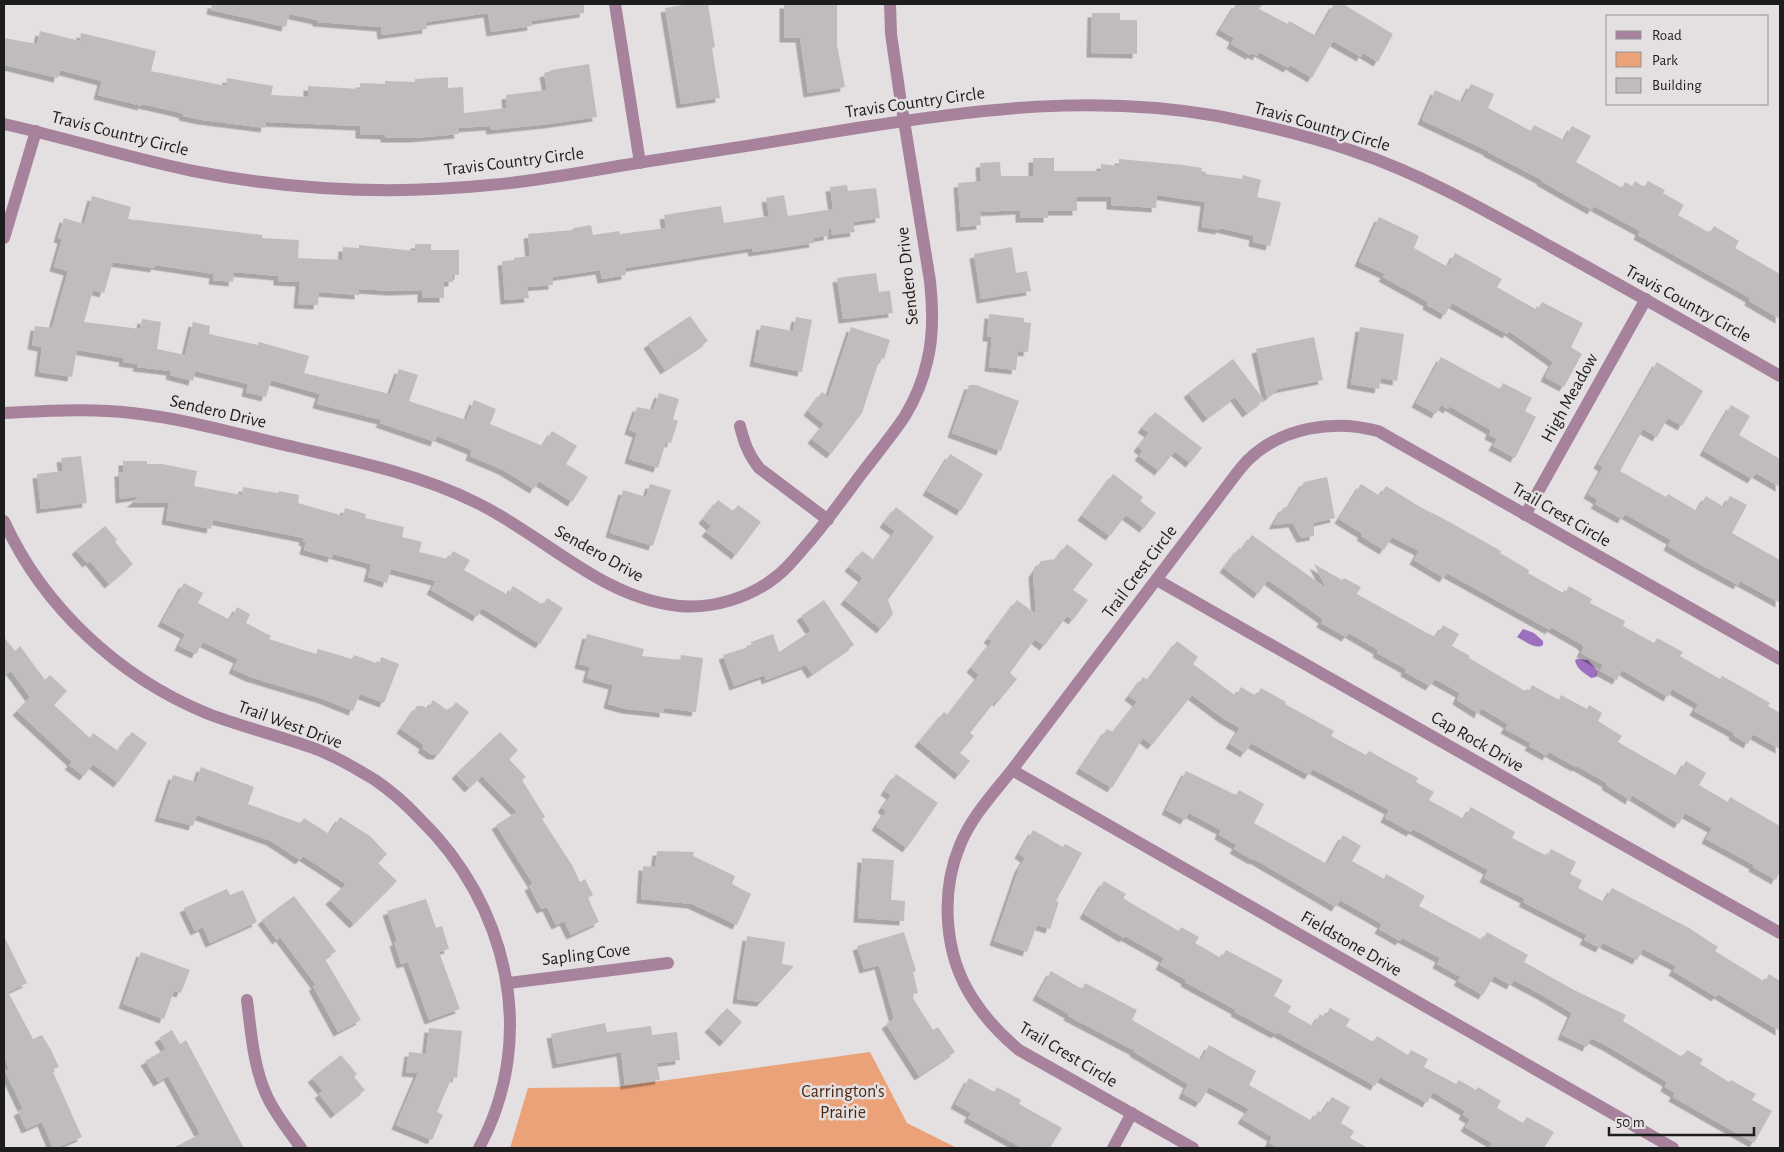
<svg xmlns="http://www.w3.org/2000/svg" width="1784" height="1152" font-family="'Alegreya Sans',sans-serif">
<defs>
<filter id="shadow"><feDropShadow dx="-4.5" dy="4.5" stdDeviation="0" flood-color="#0004"/></filter>
</defs>
<rect width="100%" height="100%" fill="#e4e0e1"/>
<path fill="#eba278" d="M870,1052L907,1123L957,1148H510L528,1088L617,1087Z"/>
<path fill="#9d6fbf" d="M1523,629L1534,633L1543,641V645C1535,650 1525,641 1517,637Z
M1577,659L1588,660L1598,671L1596,677L1591,678C1584,673 1576,668 1575,660Z"/>
<path fill="#bfbcbb" filter="url(#shadow)" d="M212,4H584V13L531,21L532,26L491,32L488,13L426,22L427,29L382,35L381,27L317,22V20L289,14L286,27L211,10Z
M690,4H708L715,47L712,48L720,98L681,104L665,8Z
M784,4H837V45L845,87L808,93L800,38H784Z
M1236,4H1263L1259,9L1288,24L1289,21L1316,36L1334,4H1343L1393,34L1378,62L1363,53L1361,57L1333,41L1312,78L1290,65L1288,68L1259,52L1257,56L1252,53L1250,55L1231,44L1234,38L1220,30Z
M1092,13H1120V20H1137V54L1091,53Z
M40,31L80,41L81,33L156,51L151,71L226,86L227,78L273,86L271,95L308,97V86L360,89V83L385,84V81L415,82V79L448,77V88L463,87L464,113L507,108L506,95L547,90L544,73L551,71V70L589,64L597,117L549,124L491,130L490,126L458,128L459,134L414,138H385V135L360,134V126L266,122L265,128L202,120L183,116L184,114L173,111L142,104V106L98,95L102,81L60,70L58,78L4,65V38L37,44Z
M1471,84L1494,94L1488,108L1531,131L1534,125L1564,140L1572,126L1591,136L1576,162L1622,188L1625,182L1632,186L1635,181L1644,187L1648,181L1665,190L1663,193L1684,205L1678,215L1710,233L1714,226L1739,241L1735,248L1780,274V319L1749,301L1750,298L1672,254L1638,235L1640,231L1594,206L1592,210L1541,181L1542,180L1488,152V151L1422,120L1435,90L1462,102Z
M1033,158H1054V171H1101V164L1119,166V159L1183,165L1202,168L1201,171L1206,172V174L1242,179L1243,175L1261,180L1257,197L1281,202L1270,246L1253,242L1254,236L1220,228V230L1202,227L1205,202L1157,195L1156,208L1111,205V197H1077V211H1048V218H1020V210L980,212L981,225L961,227L958,183L981,181L980,163L1000,162L1001,176H1033Z
M847,185L848,191L876,188L880,218L853,222L855,232L832,235L830,223L828,236L813,238L814,243L753,252L752,248L625,268L626,275L602,279L600,270L553,277V285L527,287L529,298L505,300L502,261L514,260V258L530,256L528,234L573,230V228L591,225L593,235L619,231L620,234L666,228L664,215L721,206L724,223L769,216L766,198L784,195L788,216L833,209L830,187Z
M92,196L131,207L128,219L262,235V238L299,240L298,258L342,260L343,247L359,248V245L415,251V244H431V250H459V275H453V282H444V298H422V290L393,291L359,289V295L319,292L318,305L298,304L300,282L278,281V276L234,272L233,282L213,280L214,274L155,265V268L113,262L104,293L93,290L84,322L140,329L142,319L161,322L157,349L185,355L193,322L210,326L209,334L258,345L259,342L309,356L304,373L390,394L399,369L418,375L409,401L466,420L474,400L496,409L490,424L543,446L552,431L577,446L566,464L588,477L572,502L539,481L534,489L503,470L470,456L472,450L437,436L435,442L380,423L382,420L317,404L320,394L271,380L266,397L246,392L248,384L195,371L193,381L170,375L171,371L137,367L138,364L123,362L124,358L77,350L72,377L39,372L42,347L32,345L35,326L52,328L68,271L54,267L62,239L58,238L64,218L84,224Z
M1379,217L1419,236L1414,248L1448,267L1455,253L1502,279L1497,287L1537,310L1542,302L1583,323L1571,347L1582,354L1564,387L1545,377L1553,362L1509,331L1507,334L1452,303L1445,315L1427,305L1428,302L1383,277L1385,274L1359,262Z
M1012,247L1016,273L1027,271L1031,291L981,299L974,254Z
M876,273L879,292L890,291L893,313L843,319L837,278Z
M989,314L1024,318V322L1031,323L1028,352L1018,351L1016,370L989,367L992,337H987Z
M690,316L708,341L665,370L648,344Z
M796,317L812,320L802,372L754,362L761,325L793,331Z
M851,327L890,340L884,359L880,358L862,413L831,454L812,439L824,424L808,411L822,392L828,397Z
M1360,327L1404,334L1397,381L1381,378L1379,389L1351,384Z
M1314,337L1323,380L1278,389L1267,398L1256,349Z
M1441,357L1500,389L1503,383L1532,398L1525,411L1536,417L1515,458L1493,446L1497,439L1489,435L1491,430L1449,406L1448,409L1441,405L1436,414L1416,403Z
M1233,359L1264,400L1247,413L1235,397L1207,418L1188,393Z
M1657,362L1703,391L1682,426L1668,418L1657,437L1643,429L1620,471L1666,497L1668,494L1697,511L1706,496L1724,507L1730,496L1747,505L1732,533L1780,560V603L1740,581L1738,585L1694,561L1668,546L1671,540L1625,514L1622,519L1595,504L1598,500L1588,494L1603,467L1598,464Z
M969,385H976L1019,401L1001,451L952,433Z
M659,393L679,399L673,419L678,421L671,443L666,442L658,468L629,459L637,433L629,430L637,407L653,410Z
M1731,405L1750,416L1739,435L1780,459V487L1756,473L1752,479L1704,451Z
M1155,412L1202,448L1190,463L1175,451L1159,471L1139,456L1143,451L1138,447L1149,433L1142,428Z
M950,454L983,474L961,511L927,491Z
M81,456L87,503L41,509L37,474L63,471L61,458Z
M123,461H147V464H162L197,471L194,486L242,495L243,487L278,493L279,491L299,495L298,503L343,516L345,508L366,514L365,518L404,527L402,537L422,542L419,552L448,559L453,551L470,560L464,570L508,595L513,586L543,605L547,598L563,608L540,644L482,608L477,617L431,590L436,581L391,569L387,583L368,577L371,566L370,564L333,554L332,558L304,550L306,542L303,541L304,538L213,520L211,529L166,520L169,503H131L140,496L120,499L119,472H123Z
M1113,474L1143,497L1140,501L1156,513L1144,528L1126,515L1110,536L1082,516Z
M1327,477L1335,518L1314,523V536L1301,538L1293,523L1273,525L1283,508L1289,506L1304,482Z
M650,484L671,490L653,546L610,533L623,490L646,497Z
M1361,484L1380,496L1386,486L1422,508L1444,519L1501,551L1500,553L1529,570L1528,573L1565,594L1569,586L1592,599L1590,603L1625,621L1623,626L1654,643L1657,638L1683,652L1680,656L1720,679L1722,676L1733,682L1770,703L1768,706L1780,713V749L1753,734L1748,744L1733,735L1734,733L1694,711L1698,704L1672,689L1668,697L1622,670L1617,680L1600,671L1603,665L1581,653L1584,647L1581,644L1551,627L1550,630L1447,573L1444,578L1414,560L1419,551L1392,537L1384,550L1361,536L1363,534L1339,519Z
M718,500L733,511L738,505L761,522L736,555L706,532L711,526L703,519Z
M896,507L934,537L888,600L893,614L881,629L845,600L863,578L849,567L862,551L874,560L895,531L884,523Z
M105,526L117,540L115,542L133,564L109,584L90,561L87,563L76,550Z
M1252,535L1326,588L1314,564L1342,580L1344,578L1361,587L1357,594L1427,633L1436,637L1443,625L1459,634L1452,646L1470,656L1469,658L1525,691L1526,689L1529,691L1532,685L1559,700L1561,695L1587,709L1589,705L1602,713L1598,721L1622,736L1618,742L1677,776L1686,761L1706,773L1699,785L1728,802L1730,797L1780,826V871L1776,880L1753,867L1754,865L1706,839L1712,828L1685,813L1679,824L1632,795L1630,800L1606,785L1607,783L1577,766L1576,767L1549,752L1547,756L1529,746L1531,743L1505,729L1508,724L1481,708L1479,714L1457,700L1460,693L1435,679L1430,686L1405,672L1406,669L1377,653L1378,650L1349,633L1346,637L1321,623L1323,619L1268,580L1258,594L1224,568L1239,548L1242,549Z
M1067,544L1093,564L1073,590L1088,600L1073,620L1067,616L1044,646L1035,639L1010,673L1017,679L998,702L996,700L970,733L974,736L960,753L970,761L959,775L919,742L944,712L948,715L979,675L971,668L992,641L988,639L1017,600L1036,614L1033,573L1041,561L1056,559Z
M184,583L203,593L198,603L228,619L229,616L232,617L237,607L250,614L246,623L271,636L269,639L316,654L318,649L352,659L354,655L379,664L381,657L399,664L384,703L360,694L353,711L323,699L250,677L233,669L238,659L203,642L196,654L179,646L185,634L162,622Z
M824,600L854,645L812,674L806,665L766,680L765,675L734,686L723,655L752,646L751,642L773,634L779,652L811,631L801,616Z
M587,634L644,649L642,656L680,660L681,655L703,658L696,712L664,708V713L626,709L608,704L613,685L587,678L590,667L579,664Z
M4,637L15,651L20,646L45,680L50,675L67,691L54,705L90,738L93,733L118,751L132,732L147,743L118,783L93,764L84,776L69,765L72,762L17,711L30,697L11,671L4,676Z
M1177,641L1198,657L1193,664L1236,696L1241,687L1256,696L1261,688L1286,702L1285,704L1334,731L1331,736L1366,755L1369,751L1418,778L1416,782L1434,792L1429,800L1464,819L1471,807L1515,832L1512,838L1547,856L1551,849L1576,862L1570,874L1582,880L1578,888L1604,902L1612,888L1689,928L1718,947L1715,951L1765,982L1769,974L1780,981V1031L1718,994L1716,997L1673,971L1676,966L1643,949L1637,960L1603,943L1600,948L1584,940L1587,935L1523,902L1525,899L1484,878L1488,870L1413,829L1411,832L1385,818L1389,810L1313,769L1309,775L1251,743L1245,753L1230,744L1240,728L1224,719L1192,695L1152,745L1143,738L1112,788L1080,769L1107,729L1113,732L1137,702L1129,696L1143,677L1148,680Z
M433,700L447,710L448,708L450,710L456,702L469,712L438,755H432L422,748L424,745L401,729L417,706H423L428,709Z
M500,732L518,750L509,759L526,777L522,780L545,817L542,819L572,865L580,882L585,879L593,895L588,898L599,922L571,935L564,921L556,925L547,907L541,909L529,886L533,884L496,825L517,812L482,776L469,788L456,774Z
M201,767L254,787L248,804L300,823L304,818L329,834L340,817L370,836L387,854L378,863L397,881L354,924L330,900L346,884L303,856L300,860L271,841L197,815L193,826L159,817L173,775L196,782Z
M1186,771L1236,795L1239,790L1264,804L1254,823L1327,864L1343,835L1361,846L1352,861L1384,879L1386,874L1425,896L1419,906L1482,940L1487,932L1528,955L1524,962L1574,990L1626,1015L1623,1021L1682,1057L1687,1050L1703,1059L1700,1064L1729,1082L1731,1080L1756,1094L1752,1100L1772,1111L1754,1143L1673,1097L1675,1093L1665,1087L1667,1082L1607,1046L1591,1038L1587,1047L1562,1035L1572,1013L1542,995L1514,980L1511,985L1494,976L1483,995L1458,981L1461,977L1437,964L1440,958L1402,938L1400,941L1379,929L1382,924L1340,900L1336,907L1254,859L1253,860L1234,849L1237,845L1219,835L1221,830L1189,813L1185,820L1166,810Z
M896,774L938,803L907,848L876,826L886,811L882,808L891,795L885,791Z
M1033,830L1063,847L1065,844L1082,853L1056,901L1059,902L1050,929L1037,925L1027,952L994,941L1019,868L1025,858L1019,854Z
M657,851L694,852L693,856L735,876L732,884L751,894L737,925L692,904L641,899L643,866L655,867Z
M862,858L894,860L891,900L905,901L904,921L858,918Z
M1104,881L1126,894L1123,898L1141,909L1179,931L1181,927L1199,937L1195,943L1221,958L1226,950L1283,980L1274,996L1291,1006L1288,1012L1313,1026L1320,1014L1325,1017L1330,1008L1350,1019L1346,1026L1373,1042L1377,1036L1408,1055L1411,1050L1428,1059L1424,1067L1456,1084L1459,1080L1476,1090L1478,1087L1501,1101L1497,1108L1523,1123L1527,1117L1554,1132L1544,1148H1489L1492,1143L1465,1127L1470,1119L1463,1115L1465,1111L1433,1092L1427,1103L1380,1077L1375,1086L1277,1032L1276,1034L1235,1012L1236,1010L1185,982L1186,980L1160,965L1164,958L1125,936L1124,938L1084,914Z
M227,889L230,895L243,890L257,922L210,943L203,927L195,931L184,908Z
M294,896L336,951L325,959L361,1020L338,1032L313,986L316,985L280,937L277,940L262,920Z
M426,899L436,928L442,926L449,949L439,952L460,1009L429,1020L408,962L401,964L394,942L397,941L387,911Z
M904,932L916,971L913,972L918,993L911,995L933,1030L938,1027L955,1052L919,1076L886,1024L894,1019L879,965L864,969L857,946Z
M4,936L27,983L8,992L33,1039L42,1035L51,1050L59,1067L52,1070L82,1137L56,1148H53L42,1122L26,1129L18,1111L23,1109L5,1071L9,1069L4,1057Z
M747,936L785,942L782,964L794,966L761,1002L737,999Z
M141,952L190,970L181,993L174,991L164,1019L123,1004Z
M1051,971L1082,989L1085,983L1137,1010L1132,1020L1201,1060L1209,1045L1256,1071L1249,1085L1312,1121L1318,1111L1322,1113L1332,1097L1350,1107L1341,1123L1354,1131L1350,1138L1368,1148H1278L1269,1143L1272,1137L1242,1119L1249,1109L1209,1087L1200,1103L1183,1094L1188,1084L1134,1052L1135,1051L1068,1016L1069,1014L1037,996Z
M727,1008L742,1022L724,1042L709,1028Z
M605,1023L607,1032L651,1026L652,1035L677,1032L680,1060L657,1063L660,1080L625,1085L621,1052L557,1064L551,1034Z
M429,1028L462,1031L457,1078L452,1077L437,1112L443,1115L432,1140L396,1125L418,1073L406,1072L409,1052L426,1054Z
M172,1030L180,1044L186,1040L244,1148H173L200,1134L168,1076L158,1082L145,1061L166,1049L159,1038Z
M341,1055L357,1074L354,1077L365,1090L335,1114L319,1094L323,1091L312,1078Z
M969,1078L994,1092L997,1087L1021,1100L1019,1104L1062,1128L1050,1148H1022L968,1118L971,1113L955,1104Z"/>
<g fill="none" stroke-linecap="round" stroke-linejoin="round">
<path stroke="#a6829d" stroke-width="12" d="M615,4L640,163
M4,238L36,131
M4,413C47,411 90,408 132,413C188,419 244,436 298,448C359,462 421,475 477,503C545,536 601,598 679,606C713,609 750,598 777,576C789,567 799,553 809,542C827,521 843,499 859,477C874,457 891,437 905,416C914,401 923,380 927,362C934,335 933,308 930,281L900,96L891,34L890,4
M740,426C744,442 748,454 759,468L828,520
M1525,515L1646,299
M4,521C43,607 119,677 206,713C242,727 280,736 316,749C337,757 357,769 375,780C391,791 406,804 419,818C508,904 539,1037 479,1148
M1157,580L1613,839L1780,933
M1012,770L1673,1148
M508,983L668,963
M247,1000C251,1031 253,1065 266,1094C274,1113 289,1131 301,1148
M1113,1148L1132,1113
M1193,1148L1019,1050C1001,1035 985,1018 973,999C944,955 940,893 960,845C972,816 993,794 1012,770L1224,490C1232,480 1239,469 1248,460C1282,427 1334,419 1378,431L1780,659"/>
<path stroke="#a6829d" stroke-width="12" d="M4,124C67,138 129,158 193,171C290,190 391,195 490,185C539,181 588,171 637,163C710,152 784,140 857,128C978,109 1096,94 1218,116C1263,125 1309,136 1353,151C1424,175 1488,212 1553,248C1629,290 1705,333 1780,376"/>
</g>
<g text-anchor="middle" dominant-baseline="central" stroke-width="5" stroke-linejoin="round" paint-order="stroke">
<g font-size="18" fill="#1e1d1d" stroke="#e4e0e1">
<text transform="translate(915 103) rotate(-8)">Travis Country Circle</text>
<text transform="translate(1322 127) rotate(16)">Travis Country Circle</text>
<text transform="translate(120 134) rotate(14)">Travis Country Circle</text>
<text transform="translate(514 162) rotate(-7)">Travis Country Circle</text>
<text transform="translate(908 276) rotate(-96)">Sendero Drive</text>
<text transform="translate(1688 304) rotate(29)">Travis Country Circle</text>
<text transform="translate(1570 398) rotate(-61)">High Meadow</text>
<text transform="translate(218 412) rotate(13)">Sendero Drive</text>
<text transform="translate(1561 515) rotate(30)">Trail Crest Circle</text>
<text transform="translate(599 554) rotate(29)">Sendero Drive</text>
<text transform="translate(1140 572) rotate(-53)">Trail Crest Circle</text>
<text transform="translate(290 725) rotate(20)">Trail West Drive</text>
<text transform="translate(1477 742) rotate(30)">Cap Rock Drive</text>
<text transform="translate(1351 944) rotate(30)">Fieldstone Drive</text>
<text transform="translate(586 955) rotate(-7)">Sapling Cove</text>
<text transform="translate(1068 1055) rotate(31)">Trail Crest Circle</text>
</g>
<g font-size="18" fill="#4f2b15" stroke="#e4e0e1">
<text x="843" y="1092">Carrington's<tspan x="843" dy="21">Prairie</tspan></text>
</g>
</g>
<rect width="1784" height="1152" fill="none" stroke="#1e1d1d" stroke-width="10"/>
<rect x="1606" y="15" width="162" height="90" fill="#e4e0e1" stroke="#959293"/>
<rect x="1616" y="31" width="25" height="8" fill="#a6829d" stroke="#959293"/>
<text x="1652" y="40" font-size="15" fill="#1e1d1d">Road</text>
<rect x="1616" y="52" width="25" height="15" fill="#eba278" stroke="#959293"/>
<text x="1652" y="65" font-size="15" fill="#1e1d1d">Park</text>
<rect x="1616" y="78" width="25" height="15" fill="#bfbcbb" stroke="#959293"/>
<text x="1652" y="90" font-size="15" fill="#1e1d1d">Building</text>
<path d="M1609 1127v8h145v-8" fill="none" stroke="#1e1d1d" stroke-width="2.5"/>
<text x="1616" y="1127" font-size="15" fill="#1e1d1d" stroke="#e4e0e1" stroke-width="4" paint-order="stroke">50 m</text>
</svg>
